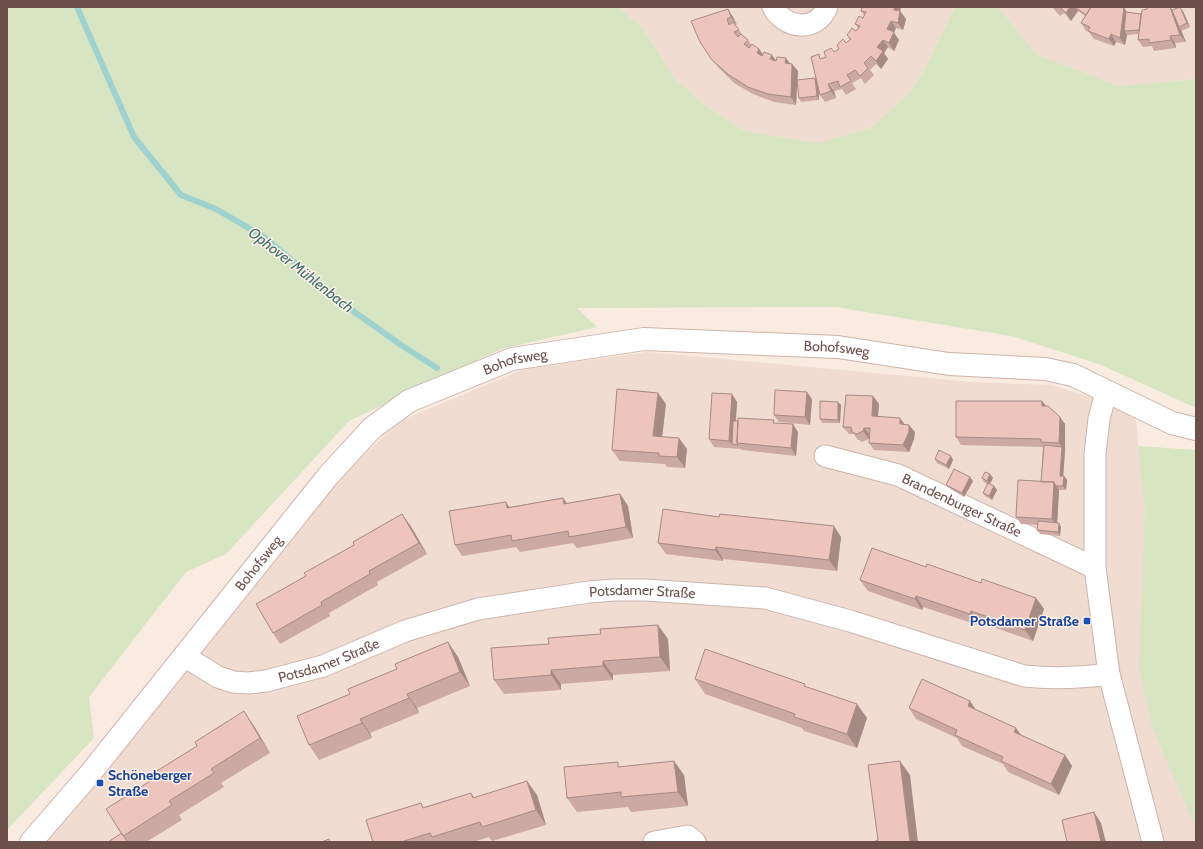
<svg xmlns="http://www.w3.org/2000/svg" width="1203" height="849" font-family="Cabin,sans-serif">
<rect width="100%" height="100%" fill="#faebe1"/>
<path fill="#f0dcd1" d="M618,7H955L924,70L909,93L871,128L817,143L745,131L702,103L673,77L643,28Z
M998,7H1196V79L1118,86L1036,54Z
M647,352L972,382L1050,385L1135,410L1145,514L1196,829V842H38L335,482L400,421L524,369Z"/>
<path fill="#d7e5c2" d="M7,7H618L643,28L673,77L702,103L745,131L817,143L871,128L909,93L924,70L955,7H998L1036,54L1118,86L1196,79V408L1099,364L1011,336L836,307L577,308L597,327L501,349L349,421L226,554L186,572L89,697L94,738L7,830Z
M1138,446L1196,450V829L1152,727L1139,667L1145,514Z"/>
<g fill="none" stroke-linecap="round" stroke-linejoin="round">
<path stroke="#9fd2cf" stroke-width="6" d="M77,7L134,137L181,195L216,209L264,237L349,308L401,345L437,368"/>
<defs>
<g id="street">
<path d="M773,7C784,29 817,33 827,7"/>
<path d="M1106,392L1099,419L1095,454V568L1109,674L1153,842"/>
<path id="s1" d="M825,456L898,475L1095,568"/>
<path id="s2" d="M184,656L218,677L233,682L248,683L266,681L323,666L405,631L478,609L589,592L614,590H646L765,598L850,621L1024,676C1053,679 1080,678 1109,674"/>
<path d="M654,842L688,836L695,842"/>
</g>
<g id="secondary">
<path id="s3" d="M31,842L89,775L328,476L372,428L409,401L512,359L644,339L838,347L949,364L1045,369L1073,375L1172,423L1196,429"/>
</g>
</defs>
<use href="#street" stroke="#cbb4ac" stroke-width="23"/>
<use href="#secondary" stroke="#ceb3aa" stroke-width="24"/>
<use href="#street" stroke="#fff" stroke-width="21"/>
<use href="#secondary" stroke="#fff" stroke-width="22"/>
</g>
<path fill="#cca9a2" d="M1052,7H1124L1126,12L1141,14L1170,7L1172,10L1183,11L1190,27L1181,31V30L1186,42L1175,43L1176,48L1154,51L1152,46L1143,47L1138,40L1139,34L1127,35L1125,45L1116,42L1114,46L1094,39L1089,32L1086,31L1081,23L1085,16L1078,11L1071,21L1064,13L1060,16Z
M861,11H900L906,19L903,30L896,28L894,33L899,40L894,51L888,47L884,53L888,59L881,69L876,64L870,70L874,75L865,84L861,78L852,83L856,89L846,95L842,89L834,91L836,98L825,102L820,95L819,90V100L801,102L799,98L797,84L796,105L774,102L753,94L734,83L718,67L700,42L691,21L733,17L737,25H735L743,36L748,40L751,45L759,49L763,54L776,61L792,64L798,71L797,80L816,79L822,58L826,57L839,49L837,45L846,43L850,40L847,35L856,31L858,28L855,24L863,18L864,15Z
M732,394L737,402L736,421L776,423L798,432L796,456L742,450L741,449L714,447L709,439Z
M873,396L879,404L878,417L905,425L915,432L914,439L909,452L874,450L869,443V437V439L862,442L857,439L854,434H849L843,427Z
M812,399L810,425L779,422L774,415Z
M838,402L841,405L840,423H822L820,419Z
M666,404L662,436L687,449L685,468L667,467L665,464L620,461L612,450Z
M1046,406L1065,424V451L1063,476H1064L1067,480L1066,490H1059L1057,523L1061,527L1060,536L1040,534L1037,530V525L1021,524L1016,517L1041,482L1043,447L961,445L956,437Z
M935,459L953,460L949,469L937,463Z
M982,478H993L990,484L997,490L992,500L985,496L983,493L987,484L984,482Z
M973,481L964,497L949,488L946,485Z
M620,494L628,506L633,538L577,548L573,543L520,552L516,547L462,556L455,545L509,507L563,498L567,503Z
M410,525L427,554L377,582L378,585L329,613L330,616L280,644L273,633Z
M841,537L837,571L723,559V561L666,554L658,543Z
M926,567L1036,598L1044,609L1033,641L979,622L978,625L923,607L922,610L868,591L860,580Z
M668,639L670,671L613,675V680L561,684V690L504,694L494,680Z
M458,657L470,686L417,708L419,713L370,733L372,738L319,760L309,745L350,694Z
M695,679L807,687L867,718L857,748L804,731L802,728L705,694Z
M970,701L975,709L1021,735L1065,755L1072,766L1059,795L1008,772L1003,764L962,746L957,738L916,719L909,708Z
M254,726L270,753L221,783L224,787L179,815L182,820L146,842H108L122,833Z
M621,767L684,775L688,806L631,812L628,807L577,812L567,798Z
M471,793L474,797L537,795L546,825L492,841L489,837L473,842H373L424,807Z"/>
<path fill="#a68a84" d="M894,7H901L899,17L894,10Z
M1070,7H1075L1078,11L1071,21L1066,13Z
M1119,7H1124L1129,16L1124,31L1122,27Z
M1170,7L1175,14L1179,27L1181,30L1186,42L1180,35Z
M1181,7L1183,11L1190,27L1187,23Z
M728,9L733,17L737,25L731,17Z
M900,11L906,19L903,30L898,23Z
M891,21L896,28L894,33L899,40L894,51L889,43L887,29Z
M1122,27L1127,35L1125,45L1120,38Z
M1111,34L1116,42L1114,46L1109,39Z
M1170,36L1175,43L1176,48L1171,40Z
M883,40L888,47L884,53L888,59L881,69L876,61L877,47Z
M759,49L764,56L762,60L757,53Z
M772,55L777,62L770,59Z
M786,58L791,65L785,63Z
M792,64L798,71L796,105L791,97Z
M815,78L818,82L819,100L817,96Z
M828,84L834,91L836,98L831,91Z
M807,392L812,399L810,425L805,417Z
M658,393L666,404L661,447L653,436Z
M732,394L737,402L734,445L732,444L729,441Z
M873,396L879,404L877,424L872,416Z
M1042,401L1048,408L1042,406Z
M838,402L841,405L840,423L838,420Z
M1060,417L1065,424V451L1063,479L1060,476L1062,447L1059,443Z
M900,418L906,426L900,424Z
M793,424L798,432L796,456L791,448Z
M909,425L915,432L914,439L909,452L903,445Z
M864,428L870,435L869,439L863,431Z
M679,438L687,449L685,468L677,457Z
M951,456L953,460L949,469L946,465Z
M990,474L993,478L989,485L987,481Z
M1064,476L1067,480L1066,490L1063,486Z
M970,477L973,481L964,497L962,493Z
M1054,482L1059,490L1057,527L1052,519Z
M994,486L997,490L992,500L989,496Z
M620,494L628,506L633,538L626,527Z
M563,498L571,509L564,504Z
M506,502L513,513L507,508Z
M402,514L410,525L427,554L419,543Z
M1059,523L1061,527L1060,536L1058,532Z
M834,526L841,537L837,571L829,560Z
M716,547L723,559V561L715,550Z
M916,596L923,607L922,610L915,599Z
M1036,598L1044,609L1033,641L1025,630Z
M971,611L979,622L978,625L970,614Z
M658,625L668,639L670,671L660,657Z
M448,642L458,657L470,686L460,672Z
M603,661L613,675V680L603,666Z
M551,670L561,684V690L551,675Z
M407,694L417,708L419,713L409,698Z
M970,701L978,713L968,706Z
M857,704L867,718L857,748L847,734Z
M244,711L254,726L270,753L260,738Z
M360,719L370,733L372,738L362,723Z
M1016,728L1024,739L1014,732Z
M1065,755L1072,766L1059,795L1051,784Z
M674,761L684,775L688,806L678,792Z
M900,761L910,775L918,842H910Z
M527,781L537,795L546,825L536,810Z
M1094,812L1101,823L1106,842H1101Z"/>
<path fill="#edc5bc" stroke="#a68a84" d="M862,7H894V10L900,11L898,23L891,21L887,29L894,32L889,43L883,40L877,47L883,51L876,61L871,56L864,63L868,68L860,76L855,70L847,75L851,81L840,87L838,81L828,84L831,91L820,95L811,57L819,54L820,59L826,57L824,52L831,48L834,52L839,49L837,45L843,39L846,43L851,39L847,35L852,28L856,31L860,26L855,24L859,16L863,18L866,12L861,11Z
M1060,7H1070L1066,13Z
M1075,7H1091L1086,15Z
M1091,7H1120L1124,8L1120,38L1111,34L1109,39L1088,31L1090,27L1081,23Z
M1147,7H1170L1180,35L1170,36L1171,40L1149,43V39L1138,40L1142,10L1147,9Z
M1180,7L1187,23L1179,27L1172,10Z
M728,9L731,17L727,19L729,25L733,22L739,30L734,32L738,37L741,34L748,40L744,44L749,48L752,44L759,49L757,53L762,56L764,52L772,55L770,59L776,61L777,57L786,58L785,63L792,64L791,97L768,94L748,87L729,75L712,60L700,42L691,21Z
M1126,12L1141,14L1139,30L1124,31Z
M815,78L817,96L799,98L797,80Z
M617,389L658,393L653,436L679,438L677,457L659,456V453L612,450Z
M775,390L807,392L805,417L774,415Z
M712,393L732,394L729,441L709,439Z
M846,395L873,396L872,416L900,418V424L909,425V432L903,445L869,443L870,428H864L863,431L857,434L852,432L851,427H843Z
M820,401L838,402V420L820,419Z
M956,401H1042V406H1048L1060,417L1059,443L1041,442V439L956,437Z
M738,418L774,420L773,423L793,424L791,448L737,443Z
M733,421H738L737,443L738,445L732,444Z
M1044,445L1062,447L1060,476H1064L1063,486H1056L1054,482H1041Z
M939,450L951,456L946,465L935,459Z
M954,469L970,477L962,493L946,485Z
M985,472L990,474L987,481L982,478Z
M1018,480L1054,482L1052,519L1016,517Z
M988,483L994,486L989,496L983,493Z
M620,494L626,527L569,537L568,531L512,541L511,535L455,545L449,511L506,502L507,508L563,498L564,504Z
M663,509L719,517L720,514L834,526L829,560L716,547L715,550L658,543Z
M402,514L419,543L369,571L370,574L321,602L322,605L273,633L256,604L306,576L304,573L354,545L353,542Z
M1038,521L1059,523L1058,532L1037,530Z
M872,548L926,567L927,564L981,583L982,579L1036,598L1025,630L971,611L970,614L916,596L915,599L860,580Z
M658,625L660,657L603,661V666L551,670V675L494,680L491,648L549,644L548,638L601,634L600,629Z
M448,642L460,672L407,694L409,698L360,719L362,723L309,745L297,716L350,694L348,689L397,669L395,664Z
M705,649L805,684L804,686L857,704L847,734L794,717L795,714L695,679Z
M922,679L970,701L968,706L1016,728L1014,732L1065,755L1051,784L1001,761L1003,757L955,735L957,730L909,708Z
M244,711L260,738L211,769L214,773L169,801L172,805L123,836L106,809L155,778L152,774L197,746L195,742Z
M674,761L678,792L621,797V792L567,798L564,767L618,762V767Z
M900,761L910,842H873L878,840L868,765Z
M527,781L536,810L482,827L480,822L432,837L430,833L401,842H373L366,820L421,803L423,808L471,793L473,798Z
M1094,812L1101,842H1067L1062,820Z
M122,833L127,842H108Z
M329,839L330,842H322Z"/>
<g fill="#1a4fb4" stroke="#fdf0e7" stroke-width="1.5">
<rect x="1083" y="617" width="8" height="8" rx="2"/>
<rect x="96" y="779" width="8" height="8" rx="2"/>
</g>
<g text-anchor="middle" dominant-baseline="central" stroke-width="3" stroke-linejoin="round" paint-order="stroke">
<g font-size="14" fill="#6e504b" stroke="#fdf0e7">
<text stroke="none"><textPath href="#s3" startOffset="1020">Bohofsweg</textPath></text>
<text stroke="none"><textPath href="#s3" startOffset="696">Bohofsweg</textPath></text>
<text stroke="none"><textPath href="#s1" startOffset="146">Brandenburger Straße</textPath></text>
<text stroke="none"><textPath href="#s3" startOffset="360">Bohofsweg</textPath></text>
<text stroke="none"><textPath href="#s2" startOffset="479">Potsdamer Straße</textPath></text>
<text stroke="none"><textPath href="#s2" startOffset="155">Potsdamer Straße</textPath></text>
</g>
<g font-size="14" font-weight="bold" fill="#164399" stroke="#fdf0e7" text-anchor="end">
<text x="1079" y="621">Potsdamer Straße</text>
<text x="108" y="775" text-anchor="start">Schöneberger<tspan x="108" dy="16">Straße</tspan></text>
</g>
<g font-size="15" font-style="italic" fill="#407372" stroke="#fdf0e7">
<text transform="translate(301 270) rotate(38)">Ophover Mühlenbach</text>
</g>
</g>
<rect width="1203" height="849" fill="none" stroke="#6e504b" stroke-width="16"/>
</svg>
